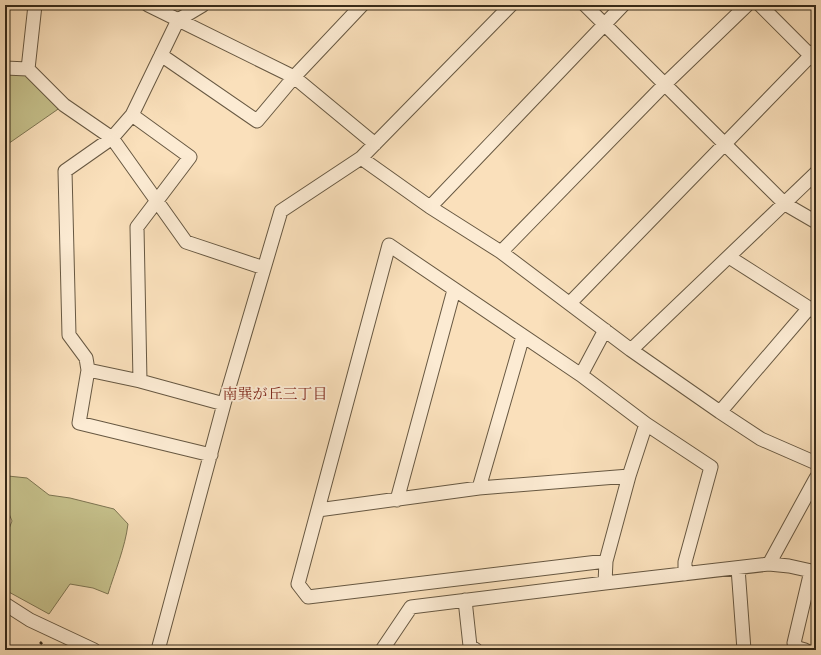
<svg xmlns="http://www.w3.org/2000/svg" width="821" height="655" font-family="Cardo,'Noto Serif JP',serif">
<rect width="100%" height="100%" fill="#fae0bb"/>
<filter id="stains"><feTurbulence type="fractalNoise" baseFrequency=".005" numOctaves="4"/><feColorMatrix values="0 0 0 0 .2 0 0 0 0 .09 0 0 0 0 .02 0 0 0 .5 -.17"/></filter>
<radialGradient id="worn" r=".72"><stop offset=".6" stop-color="#630" stop-opacity="0"/><stop offset="1" stop-color="#630" stop-opacity=".3"/></radialGradient>
<path fill="#c5c08b" stroke="#7e7552" d="M5,68L28,69L64,105L5,146Z
M8,476L27,478L49,495L70,498L114,509L128,524C125,548 115,571 108,594L93,588L70,584L49,614L7,591L5,585V539L12,521L5,504V479Z"/>
<g fill="none" stroke-linecap="round" stroke-linejoin="round">
<defs>
<path id="minor" d="M148,5L294,77L375,144
M203,5L178,20L132,115L112,138L186,242L264,268
M585,5L785,204L816,222
M760,5L816,61
M161,55L257,121L294,77L362,5
M5,68L28,69L35,5
M28,69L64,105L112,138L65,171L69,335L86,358L88,370L140,381
M132,115L190,157L137,227L140,381L224,404
M361,158L430,207L501,252L631,350L720,412L761,439L816,463
M430,207L623,5
M501,252L665,84L747,5
M729,257L809,308
M570,303L816,50
M631,350L816,173
M88,370L79,423L211,455
M581,375L605,330
M720,412L809,308L816,312
M646,424L711,467L685,562V574
M479,488L523,336
M397,500L454,290
M318,510L479,488L629,476
M606,561L308,597L298,584L389,245L581,375L646,424L629,476L606,561L605,583L769,564L789,566L816,572
M769,564L816,478
M738,568L744,650
M465,600L470,646L476,650
M5,604L30,620L94,650
M158,650L224,404L281,211L361,158L511,5
M382,650L411,607L605,583
M805,650L798,648L794,643L811,571"/>
</defs>
<use href="#minor" stroke="#675842" stroke-width="15"/>
<path stroke="#362a19" stroke-width="2.5" stroke-dasharray="3 2" stroke-linecap="butt" d="M40,642L48,650"/>
<use href="#minor" stroke="#fcebd3" stroke-width="13"/>
</g>
<g text-anchor="middle" dominant-baseline="central" stroke-width="4" stroke-linejoin="round" paint-order="stroke">
<g font-size="15" fill="#7a1f14" stroke="#fcebd3">
<text x="275" y="394">南巽が丘三丁目</text>
</g>
</g>
<rect width="821" height="655" fill="none" stroke="#fae0bb" stroke-width="20"/>
<rect x="6" y="6" width="809" height="643" fill="none" stroke="#362a19" stroke-width="2"/>
<rect x="10" y="10" width="801" height="635" fill="none" stroke="#362a19"/>
<rect width="100%" height="100%" filter="url(#stains)"/>
<rect width="100%" height="100%" fill="url(#worn)"/>
</svg>
